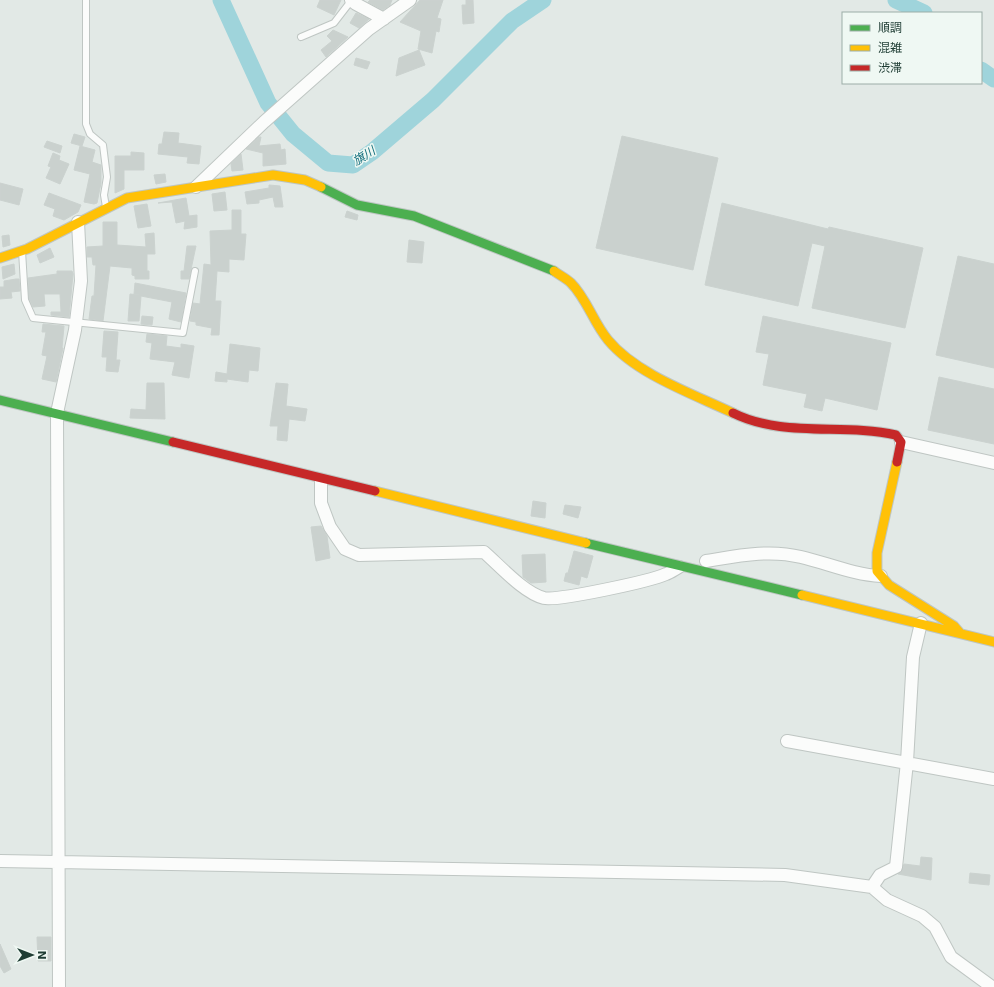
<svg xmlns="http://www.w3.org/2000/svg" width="994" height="987" font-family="'DejaVu Sans','Noto Sans JP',sans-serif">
<rect width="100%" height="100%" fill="#e2e9e6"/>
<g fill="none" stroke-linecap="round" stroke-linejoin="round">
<path stroke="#9fd4db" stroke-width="17" d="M221,0L268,103L293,134L328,163L353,165L372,152L433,100L512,21L543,0
M896,0L924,13
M981,70L994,79"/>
</g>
<path fill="#cad1ce" stroke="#cbd2cf" d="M320,0H341L334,15L317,7Z
M370,0H392L390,5L383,10L368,2Z
M420,0H443L437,18L441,19L439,32L436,31L432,53L418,49L421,31L400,22Z
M466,0H473L474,23L463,24L462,5H466Z
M356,13L369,19L359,28L350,23Z
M333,30L348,37L326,57L321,50L332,41L327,36Z
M419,50L425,65L396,76L399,58Z
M356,58L370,62L367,69L354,65Z
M164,132L179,133L178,143L201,146L199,164L187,163L188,157L158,154L159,144H162Z
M74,134L85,137L82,146L71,143Z
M622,136L718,158L693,270L596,248Z
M259,137H261L259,146L280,144L281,150L285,149L286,164L263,166V153L246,149Z
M47,141L62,146L60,153L44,147Z
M80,146L95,150L92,162L101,165V183L97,203L94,204L84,202L90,174L74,170Z
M131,152L144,153V170H124V189L115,193V156H131Z
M53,153L60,156L59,160L69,164L60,184L46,178L51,167L48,166Z
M241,154L243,170L232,171L231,164Z
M165,174L166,182L156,184L154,175Z
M0,183L23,189L19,205L0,200Z
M269,185L280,186L283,207H275L273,197L259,200V203L247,204L245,192L269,188Z
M225,192L227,210L214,211L212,194Z
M49,193L81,205L78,212L64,220L53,216L55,209L44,205Z
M186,198L189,216L197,215V227L184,229L185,221L176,223L172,202L158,203Z
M722,203L828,229L829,227L923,248L905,328L812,308L825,246L812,243L798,306L705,285Z
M147,204L151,226L138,228L134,206Z
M232,210H241V234H246L244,260L229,259V272L217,271L215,301H221L219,335H211L212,328L196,325V322L190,321L193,303L200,304L204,264L211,265L210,231L232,230Z
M347,211L358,215L357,220L345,217Z
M103,222H117V245L146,247L145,234L154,233L155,254H147V271H149V279H135V276L132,275V268L110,266L103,321L89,319L92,296H94L96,265H93L92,257H87V247L103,246Z
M9,235L10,245L3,247L2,236Z
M409,240L424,242L422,263L407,262Z
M187,246H196L189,279H181V271H184Z
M50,248L54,257L40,263L37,255Z
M958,256L994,264V368L936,355Z
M14,264L15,274L3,279L2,267Z
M57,271H72L73,274L69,317L51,315V312H61L60,294H44L45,306L33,307L29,299L28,278L57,274Z
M16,279H19L20,291L11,292L12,298L0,299V287H4V281Z
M135,283L186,293L181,322L169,319L172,302L141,296L139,321H128L130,294L139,295L134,294Z
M142,316L153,317L152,325L141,324Z
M763,316L891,343L877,410L825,398L822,411L804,407L807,394L763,385L769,354L756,352Z
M43,324L64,326L62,348H63L56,382L42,379L47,356L42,355L46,332H42Z
M104,331L118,332L116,360H120L118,372L106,371L107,357H102Z
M147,334L167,336L166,346L181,348V344L194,346L189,378L172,375L175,362L150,359L152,343L146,342Z
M230,344L260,348L258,371L249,370L248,382L227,379V382L215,381L216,372L227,374Z
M939,377L994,389V444L928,430Z
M147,383H164L165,419L130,418L131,409L146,410Z
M276,383L288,384L286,406L307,409L305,421L289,419L287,441L277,440L278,426H270Z
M533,501L546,503L545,518L531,516Z
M565,505L581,507L578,518L563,514Z
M321,526L327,536L330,558L316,561L311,527Z
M574,551L593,556L587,578L581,576L579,585L564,581L566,573H568Z
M545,554L546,582L531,583L523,577L522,555Z
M921,857L932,858L931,880L898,874L902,871L904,864L920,866Z
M970,873L990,875L989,885L969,883Z
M37,937H51V961H38Z
M0,944L11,969L4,973L0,966Z"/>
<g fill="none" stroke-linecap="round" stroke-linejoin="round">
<defs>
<path id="lane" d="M86,0V124L90,134L103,145L107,177L104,195L106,207
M301,37L334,23L351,1
M22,251L25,300L33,318L183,333L195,271"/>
<path id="street" d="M351,0L356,4L384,19
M196,187L264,122L369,29L410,0
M901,442L994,463
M321,480V503L330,527L345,549L359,555L484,552C500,566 524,593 544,598C558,601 651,581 666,574C670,573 675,569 679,567
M706,561C737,556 769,549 801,557C827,563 854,575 881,576
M787,741L994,779
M0,861L785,875L872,887L887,900L922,916L935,927L951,957L992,987
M872,887L880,875L896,867L907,762L913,657L921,623
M59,987L57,413L75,330L81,281L78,222"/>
<path id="fast" d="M321,187L357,205L414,216L554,271
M0,400L173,442
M586,543L802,595"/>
<path id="slow" d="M0,258L27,249L127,198L273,175L305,180L321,187
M554,271C559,275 566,278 571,283C587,299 593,322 608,340C636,374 693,394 733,413
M897,462L877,553V571L889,585L954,626L960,633
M375,491L586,543
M802,595L994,642"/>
<path id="jam" d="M733,413C783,438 843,423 896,435L901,442L897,462
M173,442L375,491"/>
</defs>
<use href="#lane" stroke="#bfc6c3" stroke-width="8"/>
<use href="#street" stroke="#bfc6c3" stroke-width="14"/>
<use href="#fast" stroke="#bec6c3" stroke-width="11"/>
<use href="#slow" stroke="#bec6c3" stroke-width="11"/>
<use href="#jam" stroke="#bec6c3" stroke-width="11"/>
<use href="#lane" stroke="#fbfcfb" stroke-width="6"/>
<use href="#street" stroke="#fbfcfb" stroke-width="12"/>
<use href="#fast" stroke="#4caf50" stroke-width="9"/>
<use href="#slow" stroke="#ffc107" stroke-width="9"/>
<use href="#jam" stroke="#c62828" stroke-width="9"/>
</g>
<g text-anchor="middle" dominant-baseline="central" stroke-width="3" stroke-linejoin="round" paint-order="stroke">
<g font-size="12" font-style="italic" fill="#146f7d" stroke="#eff8f3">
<text transform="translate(364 156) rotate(-32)">旗川</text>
</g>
</g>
<rect x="842" y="12" width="140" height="72" fill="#eff8f3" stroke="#9cada7"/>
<rect x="850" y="25" width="20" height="6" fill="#4caf50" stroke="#9cada7"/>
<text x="878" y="32" font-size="12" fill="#1f3d34">順調</text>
<rect x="850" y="45" width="20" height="6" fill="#ffc107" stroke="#9cada7"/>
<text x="878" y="52" font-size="12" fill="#1f3d34">混雑</text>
<rect x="850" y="65" width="20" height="6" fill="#c62828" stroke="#9cada7"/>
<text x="878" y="72" font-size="12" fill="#1f3d34">渋滞</text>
<g transform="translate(32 955) rotate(90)" stroke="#eff8f3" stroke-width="3" paint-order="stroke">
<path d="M0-3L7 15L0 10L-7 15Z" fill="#1f3d34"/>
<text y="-6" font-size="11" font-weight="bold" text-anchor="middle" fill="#1f3d34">N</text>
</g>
</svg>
